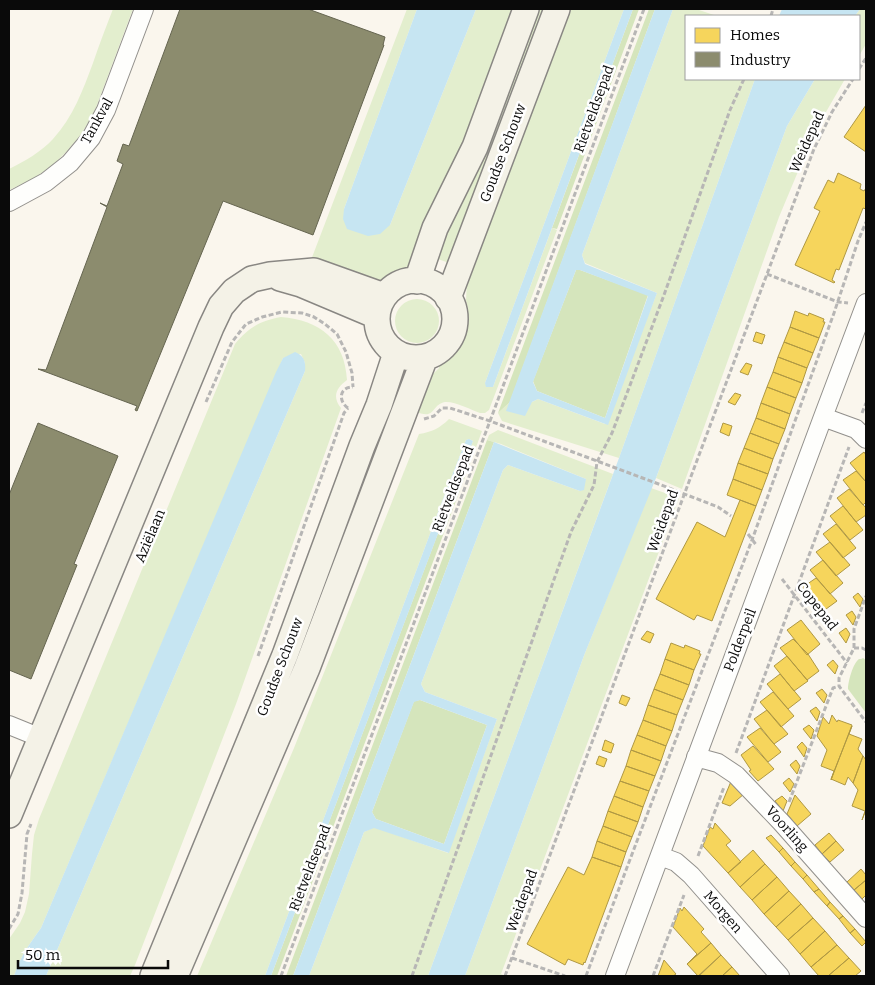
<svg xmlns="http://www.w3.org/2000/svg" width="875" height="985" font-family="Bitter,serif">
<rect width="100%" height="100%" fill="#faf6ed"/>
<path fill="#e3eece" d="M113,9H133L94,113L80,136L66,152L53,165L33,179L9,190V169C25,161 41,152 53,139C73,117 83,90 93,63C99,45 106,27 113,9Z
M407,9H417L344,209L390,225L476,9H515L419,254L407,268L396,273L393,278L380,281L357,278L311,260Z
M535,9H550L455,265L432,257Z
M564,9H624L485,383L493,387L552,228L557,230L489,410L485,413H480C472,410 454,401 445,402C430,405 437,421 414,411L430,377L439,368V363C451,354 462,344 465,328C466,321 463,315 468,309L466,300L467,283Z
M673,9H696L717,16H686V79H755L619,458L502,421L498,413L510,402L507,411L532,402L538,399L605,424L657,293L585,263L582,255Z
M860,9H866V44L859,56V16H855Z
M815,79H845L815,131L779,217L682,489L656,478L787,126Z
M395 321a22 22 0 1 1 44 0a22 22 0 1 1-44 0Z
M281,317C320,320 345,340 347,380C336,388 332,397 341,408L236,704L135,965L130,976H46L305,371V363L301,354L283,358L41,928C29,945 21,955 14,976H9V939L20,923L25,912L29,894L32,854L34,835L39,819L235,344C249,327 260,321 281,317Z
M449,419L482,431L471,461L466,459L473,441L469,439L466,440L446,491L265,976H197L294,748L419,434C432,432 440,428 449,419Z
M498,430L613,474L428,976H309L364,832L374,827L448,853L497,719L425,692L421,684L503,470L508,465L580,491L586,479L501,444L487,440L489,435Z
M651,488L679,498L501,974L506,976H465L585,653Z"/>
<path fill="#d5e5bc" d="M633,9H639L557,229L552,228Z
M649,9H655L510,402L498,413Z
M576,270H580L648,295L605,418L537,391L533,381Z
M487,440L494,442L293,976H286Z
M466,459L471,461L277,976H271Z
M863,658L866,660V713L848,689C848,682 853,663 859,659C860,659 862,659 863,658Z
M420,700L487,725L444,844L376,819L372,812L414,701Z"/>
<path fill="#c6e5f2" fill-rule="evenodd" d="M417,9H476L390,225L380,234L368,236L347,229L343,219L344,209Z
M624,9H633L493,387H486L485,383Z
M655,9H673L582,255L585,264L657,293L608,425L538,399L532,402L525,416L506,411ZM576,270H580L648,296L605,418L537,391L533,382Z
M782,9H860L855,16H779Z
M755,79H815L787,126L656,478L585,653L465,976H428L619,458Z
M295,352C304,356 306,361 305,371L46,976H14C21,955 29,945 41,928L276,372L283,358Z
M469,439L473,441L271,976H265L446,491L466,440Z
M494,442L586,479L584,490L580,491L508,465L503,470L421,684L425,692L497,719L449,853L374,828L364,832L309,976H293ZM420,700L487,725L444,844L376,819L372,812L414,702Z"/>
<path fill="#f6d55c" stroke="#af9843" d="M866,105V152L844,137Z
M838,173L861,184L860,189L864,191L866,188V209L863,208L839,270L836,269L832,280L835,282L834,283L795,265L820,211L814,208L828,180L834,183Z
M795,311L808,316L809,313L824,319L823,322H825L819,338L790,327Z
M790,327L819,338L813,353L784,342Z
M756,332L765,335L762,344L753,341Z
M784,342L813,353L807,368L778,357Z
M778,357L807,368L802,383L773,372Z
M746,363L752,365L748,375L740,372Z
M773,372L802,383L796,398L767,387Z
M767,387L796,398L790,414L761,403Z
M735,393L741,395L735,405L728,402Z
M761,403L790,414L785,429L756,418Z
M756,418L785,429L779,444L750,433Z
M723,423L732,426L729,436L720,432Z
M750,433L779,444L773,459L744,448Z
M744,448L773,459L768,474L738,463Z
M864,452L866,455V482L850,463Z
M738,463L768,474L762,490L733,479Z
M856,471L866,482V502L863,505L843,480Z
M733,479L762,490L756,506L727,495Z
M849,489L866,508V515L856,522L837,498Z
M740,500L756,506L712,621L697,615L694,620L656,599L697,522L725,537Z
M843,506L863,530L850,540L830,516Z
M836,524L856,548L843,558L823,534Z
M830,542L850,565L836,576L816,552Z
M823,560L843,583L830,594L810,570Z
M816,578L837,601L822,612L803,587Z
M858,593L863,599L860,607L853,597Z
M852,611L856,617L853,625L846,615Z
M801,620L820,644L807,655L787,630Z
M846,628L850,634L846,643L839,633Z
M647,631L654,634L650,643L641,639Z
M793,639L808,654L819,671L807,680L780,648Z
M671,643L684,648L685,645L700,651L699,654H701L694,670L665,659Z
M787,656L808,681L794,691L774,666Z
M665,659L694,670L689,685L660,674Z
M833,660L838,666L835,674L827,665Z
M660,674L689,685L683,700L654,689Z
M780,674L801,699L788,709L767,684Z
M654,689L683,700L677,715L648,705Z
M822,689L827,695L824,703L816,693Z
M773,692L794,716L781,727L760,702Z
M622,695L630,698L626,706L619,703Z
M648,705L677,715L672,731L643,720Z
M816,707L820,712L817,721L810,711Z
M767,710L788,734L774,744L754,719Z
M832,715L837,722L838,720L852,725L831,780L834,771L821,766L827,750L817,736L823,717L829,724Z
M643,720L672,731L666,746L637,735Z
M809,725L814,730L811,739L803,729Z
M852,726L849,734L862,739L858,749L863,756L853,783L848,777L845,785L831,779Z
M760,728L781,752L768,762L747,737Z
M637,735L666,746L661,761L631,750Z
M605,740L614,744L611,753L602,750Z
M802,742L807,748L804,757L797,747Z
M753,746L774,769L758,781L749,771L751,770L741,755Z
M631,750L661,761L655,776L626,766Z
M599,756L607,759L604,767L596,764Z
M863,756L866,760V810L862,820L865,811L852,806L858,790L853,783Z
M796,760L800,766L797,774L790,765Z
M626,766L655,776L649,791L620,781Z
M789,778L794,784L790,792L783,783Z
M732,779L744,794L730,806L722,803Z
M620,781L649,791L643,807L614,796Z
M795,795L811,814L797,826L787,814Z
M614,796L643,807L638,822L608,811Z
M782,796L787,801L783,811L775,801Z
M608,811L638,822L632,837L603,826Z
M715,823L731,841L726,845L741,862L728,873L703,846L710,827L713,829Z
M603,826L632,837L626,852L597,841Z
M829,833L836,841L822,854L815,845Z
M771,835L783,848L779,852L766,838Z
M597,841L626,852L621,867L592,857Z
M836,841L844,850L830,862L822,854Z
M783,848L795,862L791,866L779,852Z
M753,850L765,864L740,887L728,873Z
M592,857L621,867L585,963L584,962L583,965L568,959L565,965L527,944L568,867L584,875Z
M795,862L807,875L803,879L791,866Z
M765,864L777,877L752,900L740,887Z
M861,869L866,875V880L854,890L847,882Z
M807,875L819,889L814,892L803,879Z
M777,877L789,891L764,914L752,900Z
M866,880V895L862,899L854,890Z
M819,889L830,902L827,906L814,892Z
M789,891L801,904L776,927L764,914Z
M830,902L843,916L839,919L827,906Z
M801,904L813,918L788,940L776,927Z
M684,907L704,929L701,932L711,943L687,964L697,954L673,927L680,908L682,911Z
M843,916L855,929L850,933L839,919Z
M813,918L825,931L800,954L788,940Z
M855,929L866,942L862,946L850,933Z
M825,931L837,945L811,967L800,954Z
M711,943L721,955L698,976L687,964Z
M837,945L849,958L828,976H819L811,967Z
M721,955L732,967L722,976H699Z
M849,958L861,971L855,976H828Z
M664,960L676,974L673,976H658Z
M732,967L740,976H722Z"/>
<path fill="#8c8c6e" stroke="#656550" d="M180,9H308L385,37L383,45H384L313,235L223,201L137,411L135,410L137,406L38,369L46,370L107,207L100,203L107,206L123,164L117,161L123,144L129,146Z
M38,423L118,456L74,564L77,565L31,679L9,670V495Z"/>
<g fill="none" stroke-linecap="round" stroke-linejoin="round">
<defs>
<path id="street" d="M9,202L46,182L70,163L91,138L106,110L144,9
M823,417L856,429L866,439
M9,725L41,738
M696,757L718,763L736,775L781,822L866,918
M660,856L676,862L691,875L780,976
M615,976L823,417L866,303"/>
<path id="secondary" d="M280,278L301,284L377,316
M377 319a39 39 0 1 1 78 0a39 39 0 1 1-78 0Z
M417,281L435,228L475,147L526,9
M448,298L557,9
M9,815L211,327L221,306L234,291L252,279L270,275L314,271L384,296
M153,976L285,655L362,446L379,405L396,353
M175,976L307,668L425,357"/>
</defs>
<use href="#street" stroke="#92908c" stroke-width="20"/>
<use href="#secondary" stroke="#898783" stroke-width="28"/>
<path stroke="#b7b6b5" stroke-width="3" stroke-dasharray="5 2.5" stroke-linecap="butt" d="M771,16L773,9
M859,69L866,58
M767,274L838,302L848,303
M206,402L232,342L246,324L262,317L282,312L302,313L314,317L325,324L337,334L346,352L352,373L353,387
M348,408C338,401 339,387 353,387
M862,413L866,403
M424,419L434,416L442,408H450L490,421L656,483L718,507L731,516
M748,534L757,546
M782,579L847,663
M854,648V629L866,596
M866,650L862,648H854L839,678V686L866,722
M258,656L344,413L348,408
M736,753L849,447
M789,802L833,688L839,686
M698,856L724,787
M9,929L18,914L22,893L27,834L31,824
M512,958L565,976
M281,976L490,421L644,9
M412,976L571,532L594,485L597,462L612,433L664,295L730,110L744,79
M505,976L684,495L814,149L832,112L853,79
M586,976L637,841L752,540L834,313L858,241L866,222
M653,976L684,895"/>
<use href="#street" stroke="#fefefc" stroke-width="18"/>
<use href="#secondary" stroke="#f4f2e7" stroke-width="25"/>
</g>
<g text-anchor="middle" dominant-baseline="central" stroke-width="5" stroke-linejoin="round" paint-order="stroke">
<g font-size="14" fill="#0a0a0a" stroke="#fff">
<text transform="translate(594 109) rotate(-70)">Rietveldsepad</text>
<text transform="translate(97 121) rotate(-61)">Tankval</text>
<text transform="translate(807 142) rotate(-66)">Weidepad</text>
<text transform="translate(503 153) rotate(-69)">Goudse Schouw</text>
<text transform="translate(453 489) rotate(-69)">Rietveldsepad</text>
<text transform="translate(663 521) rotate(-70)">Weidepad</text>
<text transform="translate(150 536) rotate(-67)">Aziëlaan</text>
<text transform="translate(817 606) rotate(52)">Copepad</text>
<text transform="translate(740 640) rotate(-69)">Polderpeil</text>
<text transform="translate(280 667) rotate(-69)">Goudse Schouw</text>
<text transform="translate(787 829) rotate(48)">Voorling</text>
<text transform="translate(310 868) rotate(-69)">Rietveldsepad</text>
<text transform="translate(522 901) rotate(-70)">Weidepad</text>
<text transform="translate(723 912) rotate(49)">Morgen</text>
</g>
</g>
<rect width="875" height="985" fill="none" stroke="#0a0a0a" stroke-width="20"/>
<rect x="685" y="15" width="175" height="65" fill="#ffffff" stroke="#9d9d9d"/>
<rect x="695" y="28" width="25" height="15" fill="#f6d55c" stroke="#9d9d9d"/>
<text x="730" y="40" font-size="15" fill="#0a0a0a">Homes</text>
<rect x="695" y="52" width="25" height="15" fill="#8c8c6e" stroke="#9d9d9d"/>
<text x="730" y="65" font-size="15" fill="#0a0a0a">Industry</text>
<path d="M18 960v8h150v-8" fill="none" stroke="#0a0a0a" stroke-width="2.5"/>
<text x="25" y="960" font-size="15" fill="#0a0a0a" stroke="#ffffff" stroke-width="4" paint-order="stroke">50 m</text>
</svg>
